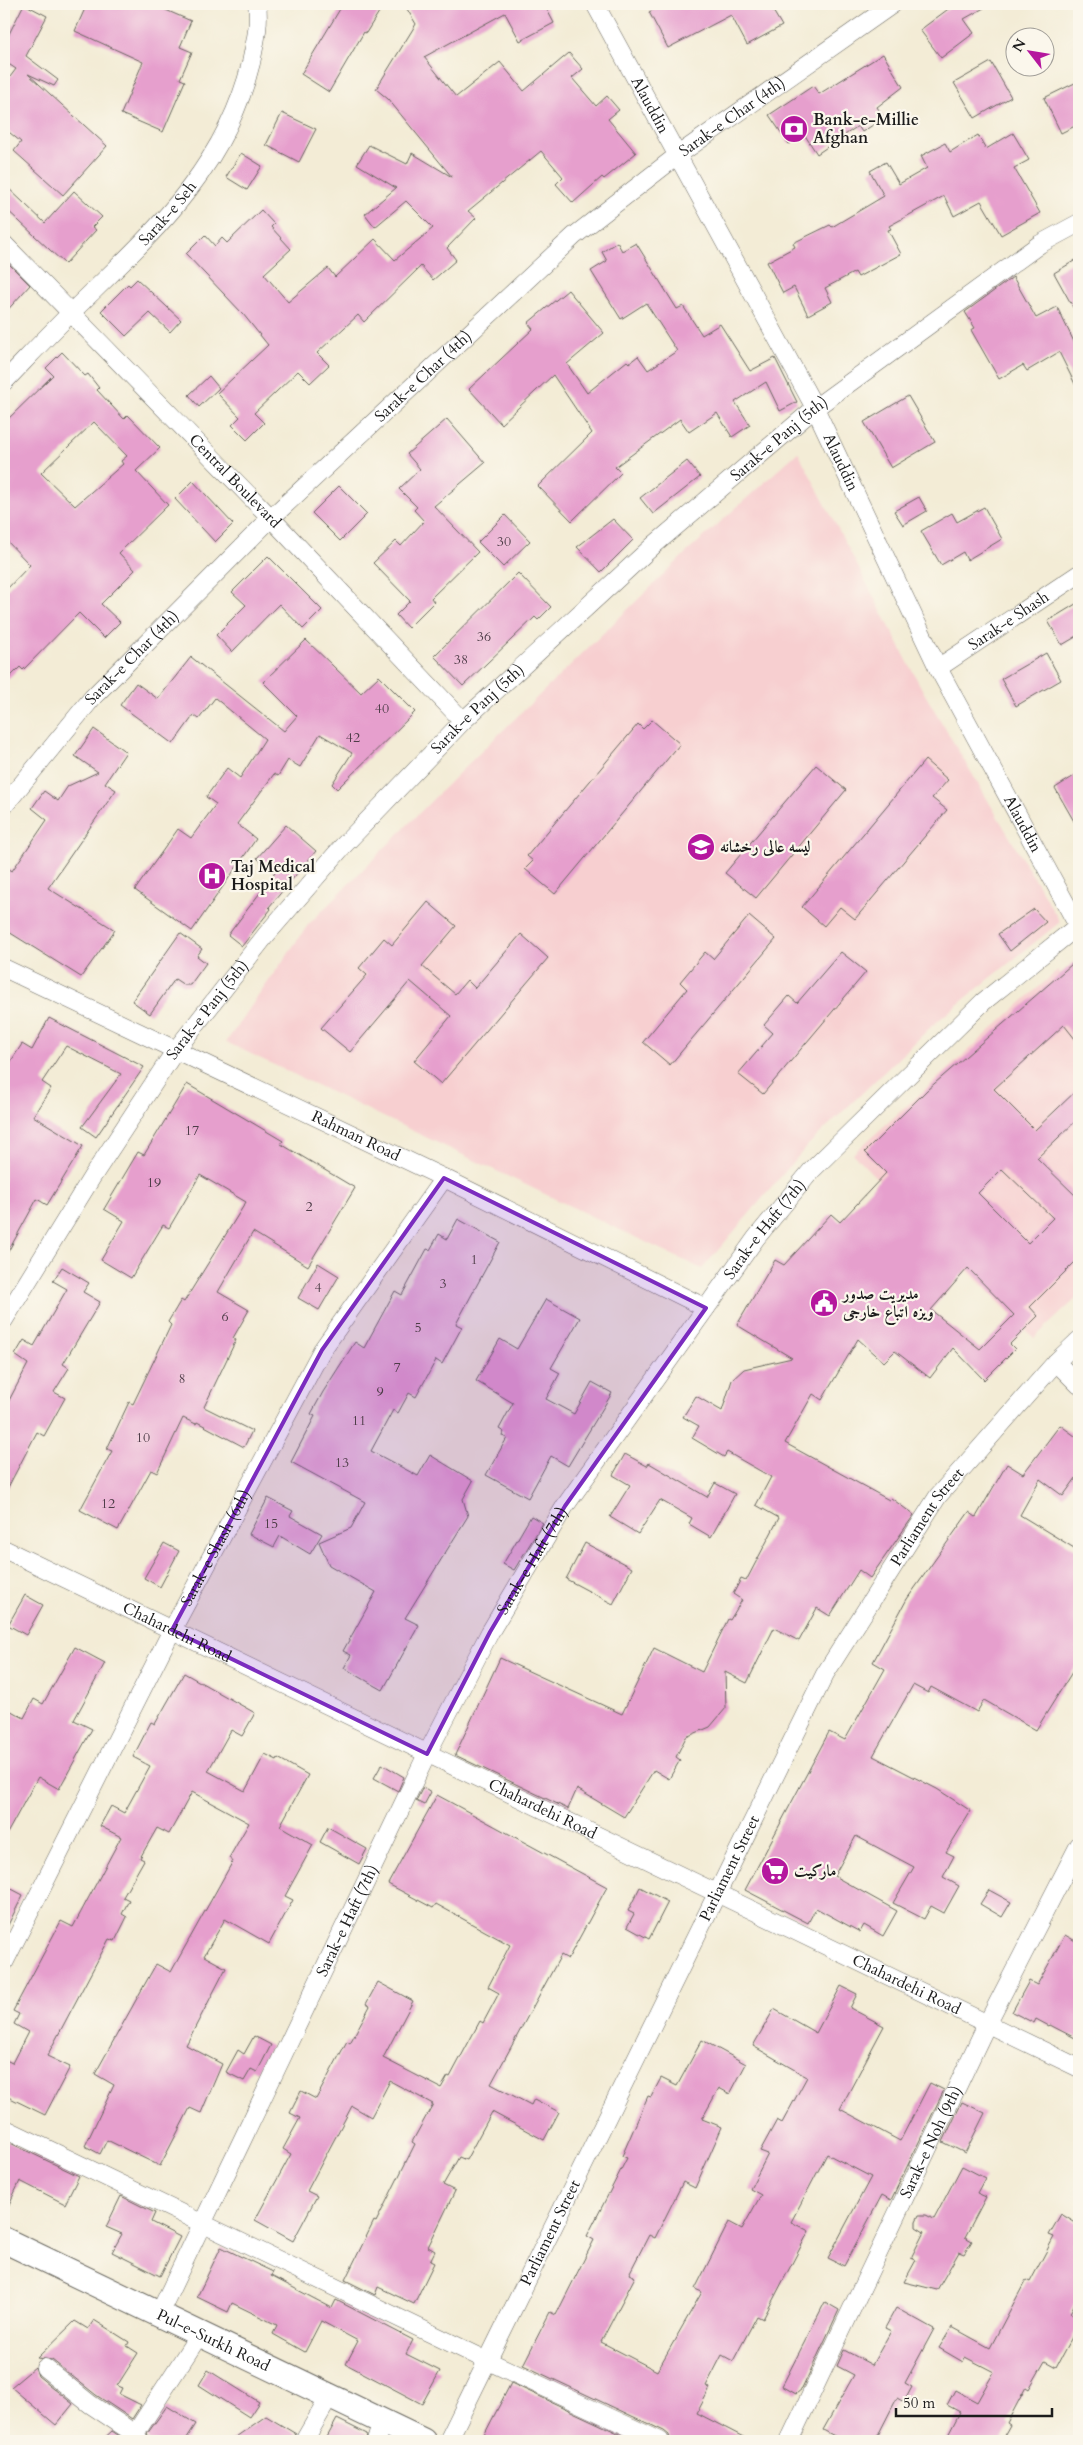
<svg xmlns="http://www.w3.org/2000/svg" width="1083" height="2445" font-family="Cardo,Amiri,serif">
<rect width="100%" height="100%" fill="#fbf7ec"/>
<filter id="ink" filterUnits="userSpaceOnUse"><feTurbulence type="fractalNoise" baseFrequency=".02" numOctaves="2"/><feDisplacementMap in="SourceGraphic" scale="10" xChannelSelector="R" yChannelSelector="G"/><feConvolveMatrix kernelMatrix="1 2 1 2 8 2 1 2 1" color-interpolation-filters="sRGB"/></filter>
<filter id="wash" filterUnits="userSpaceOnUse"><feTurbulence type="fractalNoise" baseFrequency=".0096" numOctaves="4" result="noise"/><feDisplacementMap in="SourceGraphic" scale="20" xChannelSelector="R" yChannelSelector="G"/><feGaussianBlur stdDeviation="1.12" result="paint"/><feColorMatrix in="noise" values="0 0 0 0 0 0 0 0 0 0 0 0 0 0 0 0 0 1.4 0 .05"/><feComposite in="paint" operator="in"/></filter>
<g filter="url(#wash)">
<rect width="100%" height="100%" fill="#f3ecd6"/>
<path fill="#f7cfd0" d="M798,452L923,691L1060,922L935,1023L807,1146L702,1269L226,1042L308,925L461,771L686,553Z
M1058,970L1079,1000V1296L1034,1338L853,1154Z"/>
<g id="blocks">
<path fill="#e69fcd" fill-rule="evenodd" d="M24,4L47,16L26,56L58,80L54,86L28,74L107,146L63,195L14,151L21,142L4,128V85L16,69L4,61V44Z
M87,4H152L191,21L180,47L192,52L180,79L185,81L163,132L121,114L143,62L75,31Z
M343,4H384L366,33L364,32L329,92L301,74Z
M404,4H544L554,23L520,41L505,13L424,57L456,97L500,62L524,91L569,53L583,69L572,78L596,106L607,96L619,110L608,119L636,153L604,179L602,177L573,203L556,184L563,177L541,151L468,211L476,218L447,248L456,260L433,280L421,266L364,322L358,315L317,353L329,365L310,383L298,371L254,413L264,423L247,440L232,425L240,417L217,393L268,345L243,314L186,254L205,235L215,246L222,238L227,243L261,210L274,224L271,227L291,249L264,274L288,302L328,268L335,277L375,239L395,260L433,228L406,201L375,227L365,214L396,188L357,164L369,145L407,164L412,153L452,177L388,99L376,89L416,24Z
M665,4H769L782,26L747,45L731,15L668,48L649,12Z
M955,4H991L964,19L974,33L941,58L920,30Z
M883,54L903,87L877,107L884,118L862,132L858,126L817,154L804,134L789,144L769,115L813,86L819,94Z
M991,62L1011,97L975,118L954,83Z
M1079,81V124L1061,133L1044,98Z
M282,113L316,129L299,162L266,145Z
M1013,133L1029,160L1014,168L1040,213L1001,235L981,201L954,216L944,196L889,226L891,229L888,230L901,254L858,277L855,272L825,288L832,302L808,315L794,287L783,293L767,262L795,247L793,243L830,225L832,227L884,196L870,171L886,162L899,184L927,168L921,156L945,143L950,152L978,135L986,149Z
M241,153L262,166L247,190L226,177Z
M4,184L45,223L74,191L102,217L92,227L96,230L65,264L4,207Z
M617,242L622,251L636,243L677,309L683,306L702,335L720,324L750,371L775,358L797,402L780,411L766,382L735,402L750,425L732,437L717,413L689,432L680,419L615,467L621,473L572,521L538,486L592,433L553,375L501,424L469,389L533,329L528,323L568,290L604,333L567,364L587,393L627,361L629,363L638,356L648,370L677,351L646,303L621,319L591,271L607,261L602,252Z
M1079,258V318L1054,273Z
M4,259L30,285L4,314Z
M1013,277L1036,318L1057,307L1079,352V392L1059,352L1027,371L1023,365L999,379L971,330L975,328L965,312Z
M137,279L181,320L170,332L150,313L126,336L101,311L128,284L130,286Z
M62,352L85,376L88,374L99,388L97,390L124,419L128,415L160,448L136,471L168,505L119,553L135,570L101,604L120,622L104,638L79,613L23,670L20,667L4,683V592L30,565L4,538V423L53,375L46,368ZM94,422L127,456L121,461L123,464L75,506L41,473Z
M209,376L219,388L199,407L189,395Z
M908,396L935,442L891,468L864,422Z
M447,419L485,463L434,506L478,552L431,598L434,602L408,628L396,615L410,601L373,563L396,541L401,546L424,521L414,510L417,507L399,489L420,469L407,454Z
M687,461L700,477L653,514L640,498Z
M193,481L233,524L215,542L175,499Z
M339,486L367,514L340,541L312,513Z
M919,497L927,511L903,525L894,511Z
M984,507L1002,539L967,560L963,552L941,565L921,531L952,513L957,522Z
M505,515L530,541L503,567L478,542Z
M613,519L633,540L601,572L577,547Z
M268,556L322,610L303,629L279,604L232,652L216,635L246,605L232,592Z
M518,573L551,607L538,620L535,617L463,686L434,656Z
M1079,602V635L1062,645L1048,621Z
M306,640L361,693L379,676L415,712L337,789L332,784L352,753L320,734L300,767L288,760L278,776L274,774L237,824L256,839L192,931L135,890L178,829L191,838L216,804L206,797L227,768L240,778L265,739L215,698L199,719L194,715L173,744L120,705L136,683L158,699L191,657L284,731L297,716L263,682Z
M1046,653L1061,680L1016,706L1001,679Z
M652,720L680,744L555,894L525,869L533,861L527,856L638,724L643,729Z
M94,729L126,752L105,783L116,790L48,888L115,930L81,977L4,929V865L12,871L47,820L32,808L44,791L58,801L68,786L98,772L75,756Z
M925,760L948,780L932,798L947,810L855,919L840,907L824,926L802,907Z
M816,765L846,790L756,898L725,873Z
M1079,773V830L1055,788Z
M286,825L316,851L269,907L271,909L242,946L228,935L275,873L257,858Z
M428,902L456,926L422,966L455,994L467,980L475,988L521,934L548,958L441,1084L414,1061L451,1016L410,981L350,1052L321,1028L367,975L359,968L384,938L392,945Z
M1034,909L1046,922L1010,951L998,934Z
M749,916L776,939L670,1065L643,1042L687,989L680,982L705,952L713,959Z
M180,933L202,949L197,956L206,963L190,985H184L175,979L150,1014L132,1001Z
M841,952L866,972L763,1094L738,1074L773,1033L764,1025L789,996L797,1003Z
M1079,958V1044L1064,1025L994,1089L1035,1130L1079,1088V1118L1037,1158L1079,1199V1258L1030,1307L1038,1316L1010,1344L1015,1349L984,1380L953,1348L930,1378L895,1351L884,1362L858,1339L822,1400L813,1394L785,1443L889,1500L891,1498L914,1515L870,1578L859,1570L830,1616L817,1608L799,1641L774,1628L747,1683L725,1672L726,1708L710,1727L686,1737L676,1757L680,1760L669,1779L654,1770L624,1817L577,1789L568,1809L455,1755L500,1658L622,1714L654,1648L702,1672L728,1619L730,1620L742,1600L733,1594L741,1579L746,1581L779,1518L756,1505L771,1477L727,1452L724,1457L692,1438L699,1426L683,1417L696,1396L722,1411L732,1380L744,1369L792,1358L737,1325L775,1260L784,1265L831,1214L840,1222L886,1173L865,1152L927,1090ZM1002,1169L1053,1218L1028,1243L978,1193ZM968,1268L1014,1315L980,1349L931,1310Z
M49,1018L144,1067L96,1137L82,1127L121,1074L66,1046L42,1082L51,1088L33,1116L83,1146L47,1205L37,1199L4,1259V1072L22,1044L32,1050Z
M187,1084L283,1141L281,1144L355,1188L308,1266L253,1232L218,1292L249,1310L233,1338L236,1340L204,1407L252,1431L244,1447L197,1422L196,1424L183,1418L157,1473L151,1470L118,1530L80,1510L112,1451L107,1449L129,1402L133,1404L171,1325L168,1322L181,1300L184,1302L246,1202L200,1175L169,1228L163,1225L131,1278L101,1260L124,1221L104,1209L138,1152L144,1155Z
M458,1219L500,1242L456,1324L462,1327L442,1364L436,1360L416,1397L409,1393L398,1413L393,1410L371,1451L418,1476L430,1455L473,1481L463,1499L468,1516L405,1618L419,1625L383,1690L344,1668L351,1655L343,1651L376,1592L329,1565L319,1542L351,1528L365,1502L291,1462L315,1416L311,1414L323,1392L355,1342L364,1348L395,1291L402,1295L427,1249L430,1250L439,1234L447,1239Z
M318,1263L339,1276L319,1310L298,1298Z
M62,1267L89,1283L83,1292L100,1302L63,1364L69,1368L54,1392L65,1398L44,1436L37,1432L4,1495V1410L28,1364L15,1355L24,1340L34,1346L67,1289L53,1281Z
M546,1299L580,1318L551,1368L560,1373L546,1399L574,1414L592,1382L612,1393L568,1466L551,1456L528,1498L486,1475L507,1438L502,1436L504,1432L499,1429L513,1403L476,1381L500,1339L517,1349Z
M1060,1425L1079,1439V1474L1063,1496L1040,1479L1020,1515L1079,1551V1661L1036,1730L984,1700L977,1712L931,1687L928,1693L913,1685L873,1756L937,1789L971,1811L946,1852L954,1856L943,1877L959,1886L944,1913L931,1906L924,1919L893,1903L914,1867L856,1836L834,1876L897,1911L883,1936L864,1925L860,1932L816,1908L808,1923L745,1890L829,1732L845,1740L885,1669L873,1662L907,1599L969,1512L976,1517L1007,1464L1023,1474Z
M625,1454L647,1466L649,1463L707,1497L715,1483L735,1494L711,1537L689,1524L692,1518L660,1500L638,1534L610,1517L630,1485L613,1475Z
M268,1498L293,1511L290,1516L322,1534L310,1554L280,1536L274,1547L249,1534Z
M531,1516L543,1523L514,1570L503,1564Z
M164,1543L179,1551L160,1587L144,1578Z
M585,1543L632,1568L613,1604L566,1579Z
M25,1595L43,1605L26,1635L8,1625Z
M75,1647L105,1663L74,1720L92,1729L59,1789L38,1777L4,1839V1707L24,1718L34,1699L43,1704Z
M184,1673L255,1713L242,1736L231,1730L208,1771L245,1791L265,1754L277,1760L278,1758L308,1775L280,1826L313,1845L285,1896L293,1900L269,1944L225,1919L204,1956L226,1968L186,2045L222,2064L201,2113L190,2108L160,2166L107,2140L100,2154L85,2146L114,2085L95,2074L156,1964L171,1972L233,1861L229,1858L249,1823L192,1792L169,1834L157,1828L140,1858L144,1860L123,1897L129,1900L122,1914L127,1917L115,1941L109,1939L47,2056L70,2067L45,2115L4,2095V2059L12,2063L28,2032L14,2024L19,2014L13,2011L30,1979L61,1921L73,1927L121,1837L100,1826L111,1806L124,1813L150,1766L133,1757L151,1722L155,1724Z
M382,1764L404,1777L398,1791L374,1778Z
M423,1787L431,1792L424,1805L416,1801Z
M437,1795L607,1887L568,1959L561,1955L491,2084L531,2105L534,2099L559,2112L544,2140L492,2112L466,2160L459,2157L443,2185L455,2191L428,2247L435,2251L430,2261L434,2263L414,2304L378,2287L375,2295L345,2280L374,2221L376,2222L415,2144L412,2142L433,2104L390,2081L371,2117L352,2106L307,2191L317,2196L293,2241L255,2220L291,2154L283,2149L300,2118L290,2113L301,2091L316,2099L347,2041L350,2043L370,2006L366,2004L378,1982L413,2001L383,2058L441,2088L448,2076L450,2077L480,2021L483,2023L499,1993L488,1987L510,1945L436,1904L433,1908L388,1884Z
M328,1827L367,1849L359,1864L320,1842Z
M4,1885L23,1895L4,1933Z
M640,1887L668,1902L649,1939L627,1927L634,1914L628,1911Z
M989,1890L1011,1902L1002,1917L980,1904Z
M1065,1935L1079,1943V2040L1050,2025L1049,2026L1036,2019L1034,2023L1012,2012L1029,1981L1037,1985Z
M841,1986L857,1994L850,2008L884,2026L840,2109L900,2141L930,2083L944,2090L891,2200L882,2195L844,2266L828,2258L871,2177L827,2154L791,2222L809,2231L763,2319L757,2316L733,2361L722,2355L706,2386L710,2388L697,2413L751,2441H670L669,2435L664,2431L523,2365L550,2312L556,2315L594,2240L587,2236L627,2158L622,2156L648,2096L651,2097L661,2078L677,2086L702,2040L746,2064L730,2094L719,2088L702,2119L722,2127L695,2188L683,2182L655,2238L649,2235L629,2274L635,2277L601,2342L657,2371L702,2292L695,2289L729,2222L742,2229L761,2195L750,2189L768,2154L760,2151L777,2120L782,2123L807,2077L753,2046L774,2009L816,2033Z
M254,2036L271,2045L257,2072L251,2069L244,2081L226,2072L238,2050L244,2054Z
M962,2102L985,2113L965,2153L943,2142Z
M4,2140L79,2176L65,2204L20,2181L4,2215Z
M962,2166L985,2178L977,2193L986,2197L965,2237L972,2241L964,2254L959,2252L937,2290L904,2282L916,2260L911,2258L924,2232L916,2227V2221L919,2215H926L934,2219Z
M121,2196L155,2213L151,2222L180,2237L160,2276L112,2252L122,2234L106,2227Z
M1061,2214L1079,2225V2295L1070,2313L1079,2319V2324L1056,2367L1045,2361L1029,2389L1026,2387L1007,2423L1010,2425L1001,2441H945L960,2412L947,2405L955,2390L977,2402L994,2372L965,2357L963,2362L939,2348L952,2327L990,2348L1026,2280L1030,2282L1054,2237L1049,2235Z
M221,2247L273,2272L271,2276L332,2308L336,2300L413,2340L406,2354L440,2371L422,2404L346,2364L358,2341L321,2321L305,2352L273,2334L277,2325L232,2303L228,2312L197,2297Z
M825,2302L839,2310L802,2389L796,2394L782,2386Z
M896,2308L934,2329L905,2383L912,2387L904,2402L897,2398L875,2441H844L823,2430L854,2375L837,2366L844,2350L872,2365L891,2331L885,2328Z
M94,2320L129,2342L127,2346L138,2353L117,2386L122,2388L119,2394L141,2405L132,2419L96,2395L52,2360L37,2358L75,2321L88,2329Z
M35,2367L38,2376L73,2404L56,2425L11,2387Z
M208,2370L259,2402L249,2417L199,2385Z
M511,2383L635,2441H481Z
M167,2406L196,2424L185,2441H150L147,2434Z
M266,2416L296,2434L293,2441H230Z
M337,2419L367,2434L366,2441H325Z
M112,2431L127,2441H101Z"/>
</g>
</g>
<g filter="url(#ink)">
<use href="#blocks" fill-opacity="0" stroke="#67655d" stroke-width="1"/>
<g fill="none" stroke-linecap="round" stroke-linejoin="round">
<defs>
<g id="street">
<path id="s1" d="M595,4L815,408L938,668L1078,926"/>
<path id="s2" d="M4,244L271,518L463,721"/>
<path id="s3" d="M4,382C30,355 56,327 83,301C156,230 226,166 251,63C255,42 260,25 257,4"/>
<path id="s4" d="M938,668L1079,574"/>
<path id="s5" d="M4,806L93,697L271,518L574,236L678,155L893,4"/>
<path id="s6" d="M4,968L444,1178L706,1308"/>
<path id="s7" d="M4,1320L92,1177L175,1051L266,935L343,846L463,721L654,545L815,408L1040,244L1079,223"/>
<path d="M1056,1362L1079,1385"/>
<path id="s8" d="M4,1549L1079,2068"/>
<path id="s9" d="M4,1963L172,1630L322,1350L444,1178"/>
<path d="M4,2128L486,2360L660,2441"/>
<path id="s10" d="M159,2314L427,1754L490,1632L565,1506L756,1238L811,1171L983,1002L1079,925"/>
<path d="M45,2368L90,2404L135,2434L139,2441"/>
<path d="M135,2434L199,2335"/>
<path d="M304,2441L330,2396"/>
<path d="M376,2441L382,2421"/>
<path id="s11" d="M448,2441L825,1674L938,1496L1056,1362L1079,1340"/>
<path id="s12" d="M789,2441L987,2024L1079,1845"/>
</g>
<g id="secondary">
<path id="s13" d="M4,2240L423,2441"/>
</g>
</defs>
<use href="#street" stroke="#67655d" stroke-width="19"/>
<use href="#secondary" stroke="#67655d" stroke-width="27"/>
<use href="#street" stroke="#fff" stroke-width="18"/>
<use href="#secondary" stroke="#fff" stroke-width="25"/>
</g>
</g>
<path fill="#7b2cbf" fill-opacity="0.2" stroke="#7b2cbf" stroke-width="4" stroke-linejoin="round" d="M444,1178L706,1308L565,1506L490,1632L427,1754L172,1630L322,1350Z"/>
<defs>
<symbol id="bank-disc" viewBox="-11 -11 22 22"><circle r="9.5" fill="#b5179e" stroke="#fbf7ec"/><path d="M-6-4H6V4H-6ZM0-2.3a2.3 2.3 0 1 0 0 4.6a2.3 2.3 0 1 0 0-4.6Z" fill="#fff"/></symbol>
<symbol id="school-disc" viewBox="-11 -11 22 22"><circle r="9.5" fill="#b5179e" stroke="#fbf7ec"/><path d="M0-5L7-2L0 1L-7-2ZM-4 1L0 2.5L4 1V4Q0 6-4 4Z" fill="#fff"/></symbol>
<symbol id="hospital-disc" viewBox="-11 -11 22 22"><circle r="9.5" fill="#b5179e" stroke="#fbf7ec"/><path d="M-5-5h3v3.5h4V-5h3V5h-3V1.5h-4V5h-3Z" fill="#fff"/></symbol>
<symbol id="civic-disc" viewBox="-11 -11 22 22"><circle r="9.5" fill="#b5179e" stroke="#fbf7ec"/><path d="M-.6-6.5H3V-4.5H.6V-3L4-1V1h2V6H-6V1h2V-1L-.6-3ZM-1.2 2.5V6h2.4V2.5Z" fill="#fff"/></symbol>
<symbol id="supermarket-disc" viewBox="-11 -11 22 22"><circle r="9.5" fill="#b5179e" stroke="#fbf7ec"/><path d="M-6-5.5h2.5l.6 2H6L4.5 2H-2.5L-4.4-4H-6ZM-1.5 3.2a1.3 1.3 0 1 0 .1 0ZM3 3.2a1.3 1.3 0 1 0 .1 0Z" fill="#fff"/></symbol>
</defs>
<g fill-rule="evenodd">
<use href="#bank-disc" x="778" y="113" width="32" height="32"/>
<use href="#school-disc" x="685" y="831" width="32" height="32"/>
<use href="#hospital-disc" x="196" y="860" width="32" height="32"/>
<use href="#civic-disc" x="808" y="1287" width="32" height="32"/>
<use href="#supermarket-disc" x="759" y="1855" width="32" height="32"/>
</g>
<g text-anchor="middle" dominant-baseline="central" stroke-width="4.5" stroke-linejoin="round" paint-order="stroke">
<g font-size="14" fill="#4e3d48">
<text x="504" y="541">30</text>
<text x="484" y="636">36</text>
<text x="461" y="659">38</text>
<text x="382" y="708">40</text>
<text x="353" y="737">42</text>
<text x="192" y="1130">17</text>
<text x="154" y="1182">19</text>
<text x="309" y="1206">2</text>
<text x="474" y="1259">1</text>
<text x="443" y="1283">3</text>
<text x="318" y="1287">4</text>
<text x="225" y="1316">6</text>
<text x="418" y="1327">5</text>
<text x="397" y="1367">7</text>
<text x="182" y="1378">8</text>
<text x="380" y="1391">9</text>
<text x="359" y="1420">11</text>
<text x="143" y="1437">10</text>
<text x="342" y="1462">13</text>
<text x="108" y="1503">12</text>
<text x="271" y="1523">15</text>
</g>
<g font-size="16" fill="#1c1c1c" stroke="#fbf7ec">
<text stroke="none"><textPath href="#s1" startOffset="115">Alauddin</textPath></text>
<text stroke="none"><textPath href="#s5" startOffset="1005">Sarak-e Char (4th)</textPath></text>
<text stroke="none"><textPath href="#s3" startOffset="235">Sarak-e Seh</textPath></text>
<text stroke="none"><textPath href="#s5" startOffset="601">Sarak-e Char (4th)</textPath></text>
<text stroke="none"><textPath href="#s7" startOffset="1181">Sarak-e Panj (5th)</textPath></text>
<text stroke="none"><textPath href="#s1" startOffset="520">Alauddin</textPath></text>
<text stroke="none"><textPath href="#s2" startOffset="331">Central Boulevard</textPath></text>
<text stroke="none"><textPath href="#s4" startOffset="85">Sarak-e Shash</textPath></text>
<text stroke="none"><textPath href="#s5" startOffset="196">Sarak-e Char (4th)</textPath></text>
<text stroke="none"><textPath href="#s7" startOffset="776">Sarak-e Panj (5th)</textPath></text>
<text stroke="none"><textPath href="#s1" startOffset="925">Alauddin</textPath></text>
<text stroke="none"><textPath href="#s7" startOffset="371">Sarak-e Panj (5th)</textPath></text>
<text stroke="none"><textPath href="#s6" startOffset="390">Rahman Road</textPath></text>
<text stroke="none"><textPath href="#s10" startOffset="1246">Sarak-e Haft (7th)</textPath></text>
<text stroke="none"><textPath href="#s11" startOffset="1042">Parliament Street</textPath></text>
<text stroke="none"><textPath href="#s9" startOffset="466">Sarak-e Shash (6th)</textPath></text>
<text stroke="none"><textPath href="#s10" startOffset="841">Sarak-e Haft (7th)</textPath></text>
<text stroke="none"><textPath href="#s8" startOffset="192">Chahardehi Road</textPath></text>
<text stroke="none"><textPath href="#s8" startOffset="598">Chahardehi Road</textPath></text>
<text stroke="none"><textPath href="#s11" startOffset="638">Parliament Street</textPath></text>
<text stroke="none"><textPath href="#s10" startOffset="436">Sarak-e Haft (7th)</textPath></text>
<text stroke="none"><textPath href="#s8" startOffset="1002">Chahardehi Road</textPath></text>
<text stroke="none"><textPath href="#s12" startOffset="331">Sarak-e Noh (9th)</textPath></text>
<text stroke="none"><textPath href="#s11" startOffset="232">Parliament Street</textPath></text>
<text stroke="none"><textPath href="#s13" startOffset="232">Pul-e-Surkh Road</textPath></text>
</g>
<g font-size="16" font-weight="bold" fill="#1c1c1c" stroke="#fbf7ec" text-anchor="start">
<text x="813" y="120">Bank-e-Millie<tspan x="813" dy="18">Afghan</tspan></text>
<text x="720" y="847">لیسه عالی رخشانه</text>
<text x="231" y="867">Taj Medical<tspan x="231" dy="18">Hospital</tspan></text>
<text x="843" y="1294">مدیریت صدور<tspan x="843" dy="18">ویزه اتباع خارجی</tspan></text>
<text x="794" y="1871">مارکیت</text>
</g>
</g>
<rect width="1083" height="2445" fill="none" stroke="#fbf7ec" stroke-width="20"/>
<g transform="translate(1030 52) rotate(301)"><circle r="24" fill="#fbf7ec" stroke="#a29f99"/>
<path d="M0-4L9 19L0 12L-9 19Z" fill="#b5179e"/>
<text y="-8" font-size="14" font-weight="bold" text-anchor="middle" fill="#1c1c1c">N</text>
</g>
<path d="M896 2408v8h156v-8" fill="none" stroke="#1c1c1c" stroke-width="2.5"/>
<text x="903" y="2408" font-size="15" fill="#1c1c1c" stroke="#fbf7ec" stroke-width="4" paint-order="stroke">50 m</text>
</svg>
